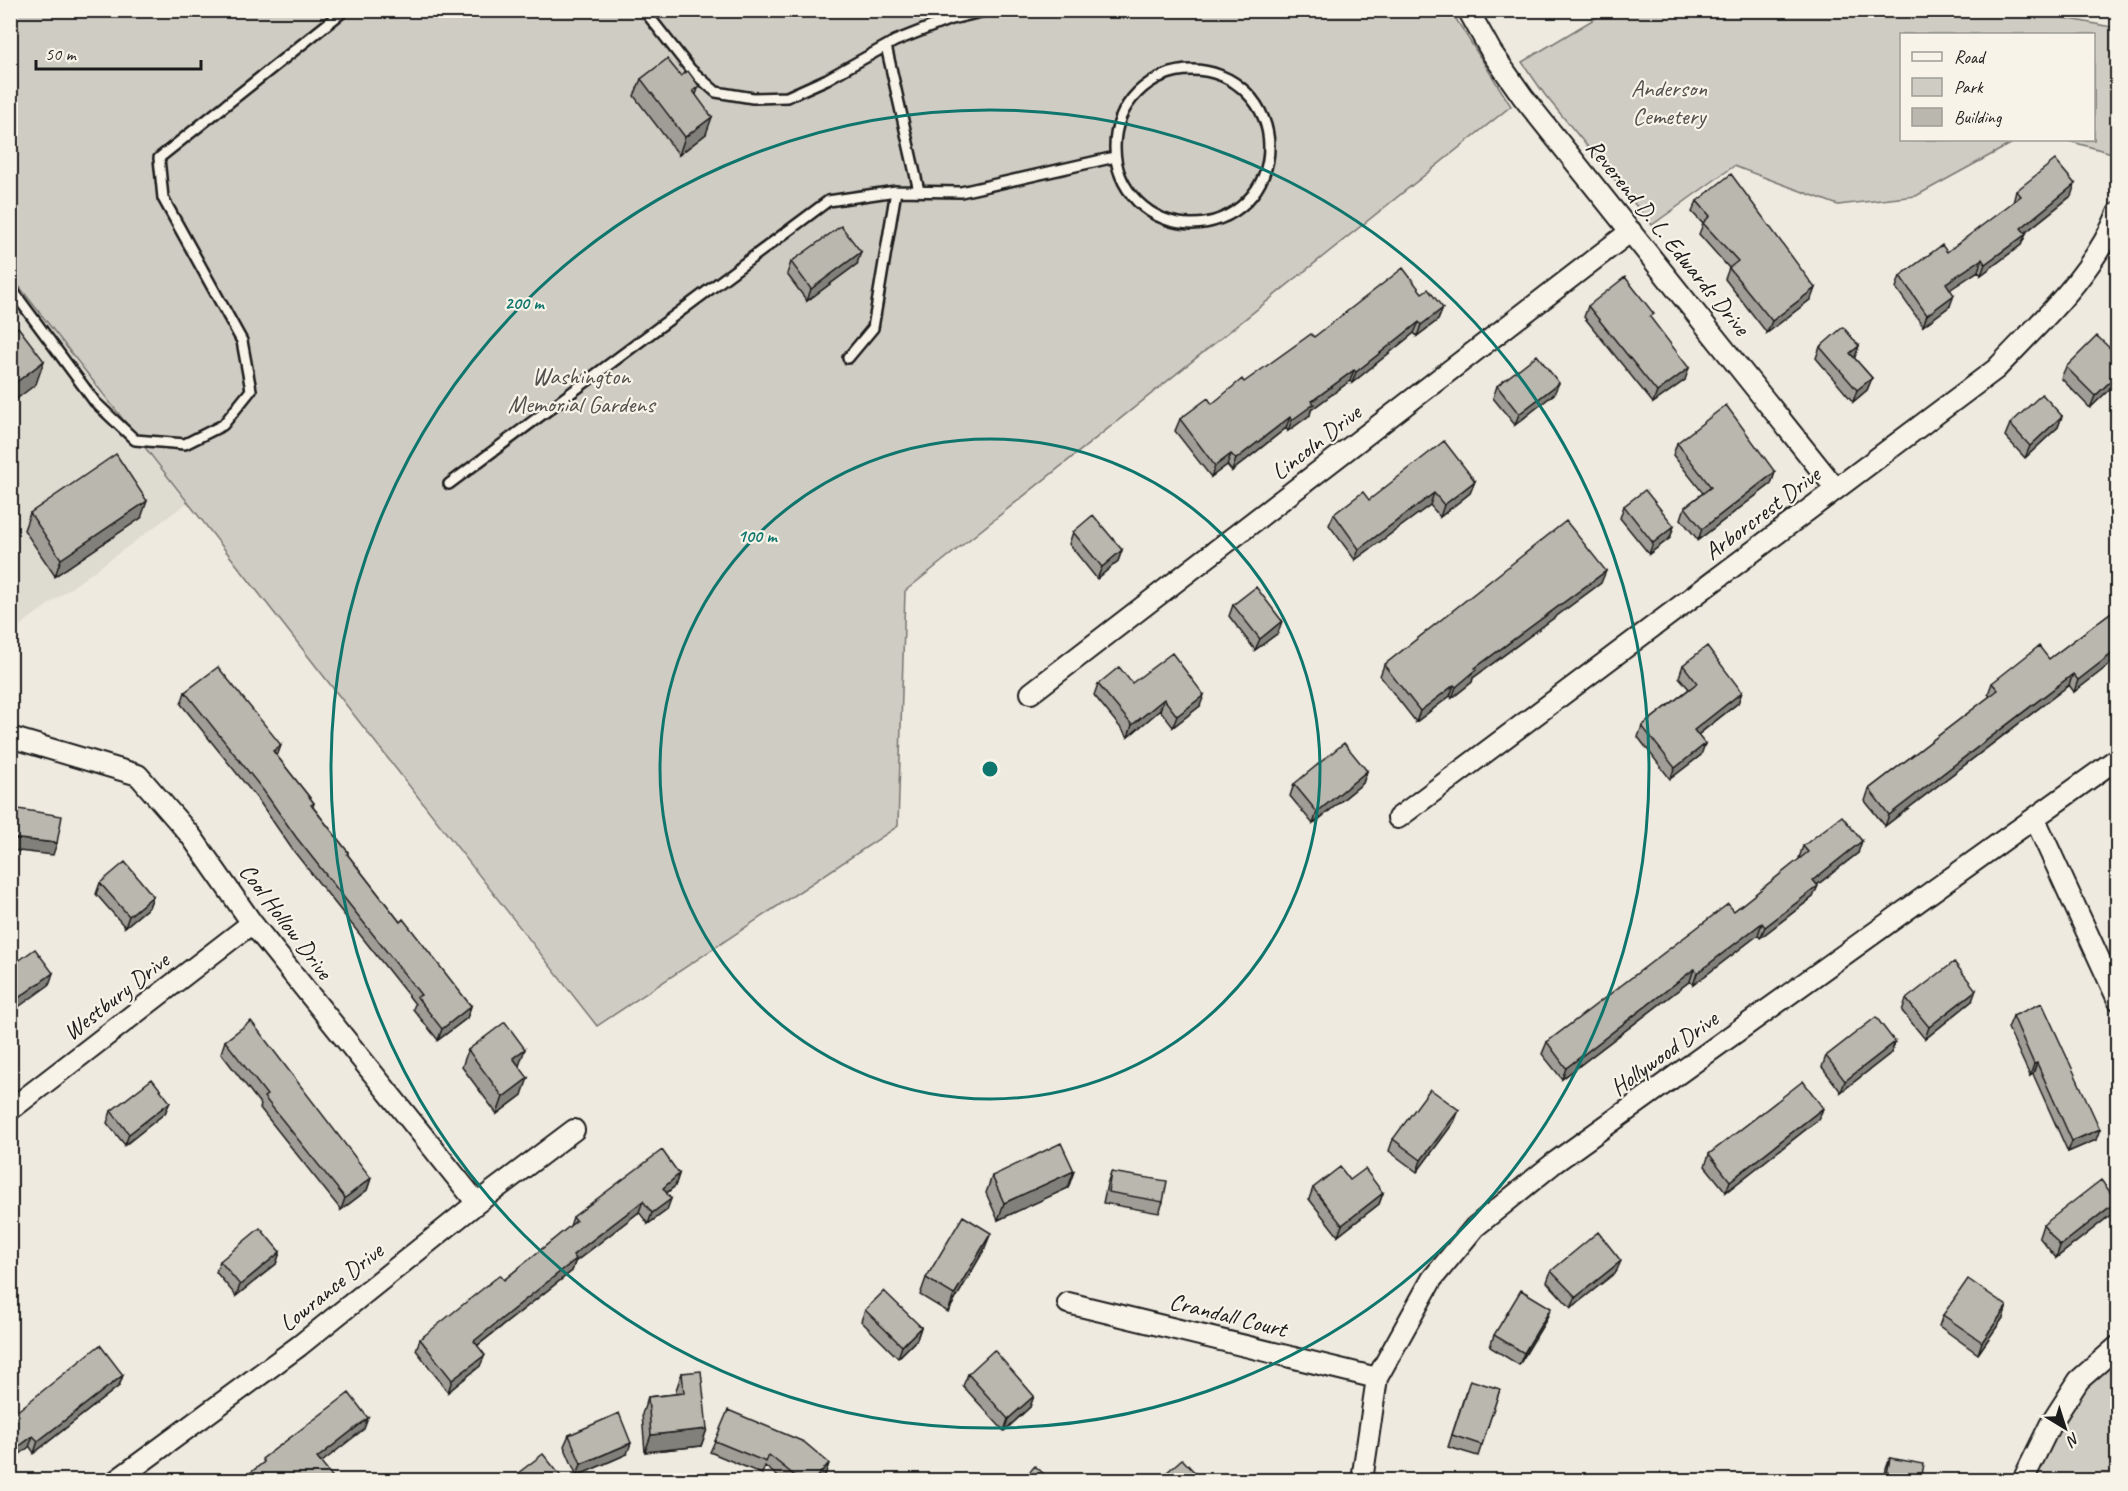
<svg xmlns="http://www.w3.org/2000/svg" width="2128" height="1491" font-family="Caveat,sans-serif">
<rect width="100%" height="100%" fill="#eeeae0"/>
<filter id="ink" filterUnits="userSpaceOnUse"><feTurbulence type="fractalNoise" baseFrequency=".0167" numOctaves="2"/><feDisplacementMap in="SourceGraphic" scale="12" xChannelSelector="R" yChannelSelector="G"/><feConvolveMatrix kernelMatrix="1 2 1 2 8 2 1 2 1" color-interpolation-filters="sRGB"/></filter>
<g filter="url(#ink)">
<path fill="#dedbd1" d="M10,276L187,503L11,632H10Z"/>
<path fill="#cfccc3" stroke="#767470" stroke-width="1.5" d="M1609,10H2023L2117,28V121L2112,153L2065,140H2094V34H1902V140H2018L1916,196L1838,205L1734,166L1652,225L1545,95L1522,62Z
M11,11H1451L1511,106L905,591L898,826L597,1026L11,276Z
M2117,1344V1480H2022L2071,1381Z"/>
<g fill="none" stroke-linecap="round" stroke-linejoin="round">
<defs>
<path id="service" d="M644,10L691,70L716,92L753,98L787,97L827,79L895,41L948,20L989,10
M886,46L919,191
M1115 147a77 77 0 1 1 154 0a77 77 0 1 1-154 0Z
M10,287L95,402L135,440L185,444L223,425L251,390L242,341L163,198L159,158L345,10
M848,358L873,328L896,191
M449,484L828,201L896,191L961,192L1115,157"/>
<path id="minor" d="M1468,10L1492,53L1523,97L1836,489
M1031,693L1631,231
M10,737L138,775L191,836L252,923L477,1203
M1398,818L1996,369C2040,322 2093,275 2118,213
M2035,819L2118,1000
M10,1110L252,923
M1068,1303L1377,1378
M117,1480L299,1346L477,1203L574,1130
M1362,1480L1377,1378L1432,1279L1475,1227L1554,1163L2118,758
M2023,1480L2050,1425L2079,1380L2118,1346"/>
</defs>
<use href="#service" stroke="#1c1c1c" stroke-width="14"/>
<use href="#minor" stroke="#1c1c1c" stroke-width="24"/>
<use href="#service" stroke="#f7f3e8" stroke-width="9"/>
<use href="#minor" stroke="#f7f3e8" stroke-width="20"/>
</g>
<path fill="#a09d96" stroke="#1c1c1c" stroke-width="1.5" d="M641,79L696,95L706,134L679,155L634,96Z
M2016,191L2071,196L2025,233L2026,234L2021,245L1981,275L1978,271L1950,289V306L1923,326L1896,288L1900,276L1947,252L2013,203Z
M1697,201L1811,299L1767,333L1725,279L1729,268L1699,234L1703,224L1692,212Z
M791,262L857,264L807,301L787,274Z
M1422,293L1443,308L1438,320L1417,336L1414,333L1352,383L1350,381L1311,410L1310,415L1288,431L1286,428L1232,471L1227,465L1211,477L1175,431L1180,419L1212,404L1314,337Z
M1588,306L1652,320L1685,380L1653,403L1584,317Z
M1820,347L1854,358L1872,378L1867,390L1853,402L1816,358Z
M2118,356V381L2090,408L2061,378L2066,367Z
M1497,386L1554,394L1515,425L1493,398Z
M2062,416L2058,427L2025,458L2005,436L2010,424Z
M1677,443L1775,472L1771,484L1698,540L1681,519L1685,507L1703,493L1673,455Z
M1475,481L1470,493L1440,517L1430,505L1355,560L1329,525L1334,514L1369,500Z
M1624,506L1674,526L1670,538L1649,554L1620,518Z
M30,513L141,518L55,576L24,530Z
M1073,532L1122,550L1118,561L1097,579L1069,544Z
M1601,583L1473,678L1472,682L1452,698L1450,696L1416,722L1380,676L1384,665Z
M1233,605L1278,633L1255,650L1229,616Z
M2118,607V658L2074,692L2069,685L1885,826L1865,801L1869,789L1990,696L1988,694L1992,683L2049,659Z
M1683,665L1742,692L1738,703L1698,735L1701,755L1670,779L1638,737L1642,726L1689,689L1679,677Z
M1132,683L1200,706L1173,727L1160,710L1128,737L1094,695L1098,684Z
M185,692L281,745L277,756L314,803L313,807L348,852V855L400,922L471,1006L467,1018L438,1040L413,1009L415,1004L292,849L259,801L181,704Z
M1367,771L1363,783L1313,824L1290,796L1294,784Z
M1803,846L1858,853L1817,885L1813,897L1760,938L1758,935L1693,985L1690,981L1562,1079L1542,1054L1547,1042L1734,911L1800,859L1799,858Z
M100,883L153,896L149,907L125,927L96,894Z
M1906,999L1972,1001L1925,1039L1902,1011Z
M2013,1016L2096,1140L2068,1152L2033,1074L2030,1076L2008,1028Z
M225,1041L371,1178L367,1190L341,1210L260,1108L261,1105L221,1053Z
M468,1050L519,1066L522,1095L497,1114L462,1067Z
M1891,1053L1841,1092L1822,1067L1826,1056Z
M170,1102L165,1113L125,1145L107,1123L111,1111Z
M1823,1108L1819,1119L1726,1192L1705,1166L1709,1154Z
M1459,1110L1454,1122L1417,1172L1389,1151L1393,1139Z
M1074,1171L1068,1188L998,1220L986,1193L992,1176Z
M1111,1172L1163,1202L1159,1213L1103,1203L1107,1184Z
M679,1174L675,1186L667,1193V1210L648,1224L639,1212L575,1262L572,1271L477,1346L480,1366L448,1392L416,1350L420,1339L504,1280L570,1226L573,1217Z
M1350,1180L1383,1193L1379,1204L1338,1236L1309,1199L1313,1188Z
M2113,1213L2056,1258L2039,1237L2043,1225Z
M984,1250L948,1312L920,1295L926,1278Z
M280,1252L276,1264L236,1296L216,1272L220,1261Z
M1551,1271L1616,1272L1571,1308L1547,1282Z
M865,1310L921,1327L917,1339L898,1358L861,1321Z
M1943,1315L2003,1318L1978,1354L1939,1326Z
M1546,1320L1519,1365L1490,1347L1494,1335Z
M682,1373L707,1429L701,1446L645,1452L642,1414L648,1397L676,1394V1390Z
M968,1374L1030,1407L1004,1431L963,1386Z
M123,1375L119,1386L34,1453L10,1417Z
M1500,1389L1478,1456L1448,1447L1466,1391Z
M569,1435L627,1454L577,1476L564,1446Z
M715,1441L829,1463L825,1475L820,1480H782L765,1466L762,1474L710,1452Z
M1890,1458L1921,1480H1884L1886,1469Z"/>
<path fill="#82807a" stroke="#1c1c1c" stroke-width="1.5" d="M699,86L693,103V91Z
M712,117L706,134L679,155L685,137Z
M2075,184L2071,196L2017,239L2021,228Z
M2026,234L2021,245L1981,275L1985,264Z
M861,252L857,264L807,301L811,289Z
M1982,259L1978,271L1942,295L1946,283Z
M1815,288L1811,299L1767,333L1772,321Z
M1954,295L1950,306L1923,326L1927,315Z
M1443,308L1438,320L1417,336L1421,325Z
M1419,322L1414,333L1352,383L1356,372Z
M1859,346L1855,357L1846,365L1850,353Z
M44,361L36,384L10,404V387Z
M1689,368L1685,380L1653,403L1657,392Z
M1354,370L1350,381L1311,410L1310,415L1288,431L1292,420L1312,401Z
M2118,374V381L2090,408L2095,396Z
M1872,378L1867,390L1853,402L1857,390Z
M1559,383L1554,394L1515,425L1519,414Z
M2062,416L2058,427L2025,458L2030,446Z
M1290,417L1286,428L1232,471L1236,459Z
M1231,454L1227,465L1211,477L1215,466Z
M1775,472L1771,484L1698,540L1702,529Z
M1475,481L1470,493L1440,517L1444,505Z
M1434,493L1430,505L1355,560L1359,549Z
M147,501L141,518L55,576L61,559Z
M1674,526L1670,538L1649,554L1653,543Z
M1122,550L1118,561L1097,579L1102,567Z
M1606,571L1601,583L1473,678L1472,682L1452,698L1456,687L1475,668Z
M1282,621L1278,633L1255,650L1260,639Z
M2118,649V658L2074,692L2078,680Z
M2073,674L2069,685L1885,826L1889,815Z
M1454,685L1450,696L1416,722L1420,711Z
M1742,692L1738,703L1690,741L1694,730Z
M1204,695L1200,706L1173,727L1177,716Z
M1164,699L1160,710L1128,737L1132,725Z
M1705,744L1701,755L1670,779L1675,768Z
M281,745L277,756L273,751Z
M1367,771L1363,783L1313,824L1317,812Z
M10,838L57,843L53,855L10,850Z
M1862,841L1858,853L1809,891L1813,880Z
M1818,886L1813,897L1760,938L1765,927Z
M153,896L149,907L125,927L129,916Z
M1762,923L1758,935L1693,985L1697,973Z
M1694,969L1690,981L1562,1079L1566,1068Z
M53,973L49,985L10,1013V1004Z
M1976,990L1972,1001L1925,1039L1929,1027Z
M471,1006L467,1018L438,1040L442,1029Z
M1895,1042L1891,1053L1841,1092L1845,1081Z
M525,1049L519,1066L513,1058Z
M2037,1063L2033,1074L2030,1076L2034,1064Z
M528,1078L522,1095L497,1114L503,1097Z
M170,1102L165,1113L125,1145L129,1134Z
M1823,1108L1819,1119L1726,1192L1730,1181Z
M1459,1110L1454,1122L1417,1172L1421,1160Z
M2100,1129L2096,1140L2068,1152L2072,1141Z
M1074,1171L1068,1188L998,1220L1004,1203Z
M679,1174L675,1186L659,1199L663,1188Z
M371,1178L367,1190L341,1210L345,1198Z
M1383,1193L1379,1204L1338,1236L1342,1225Z
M671,1199L667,1210L648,1224L652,1213Z
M643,1201L639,1212L575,1262L572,1271L469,1352L474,1341L573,1255Z
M2117,1201L2113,1213L2056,1258L2060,1246Z
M991,1233L984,1250L948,1312L954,1295Z
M280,1252L276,1264L236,1296L240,1285Z
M1621,1261L1616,1272L1571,1308L1576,1297Z
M2007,1306L2003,1318L1978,1354L1982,1342Z
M1551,1308L1546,1320L1519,1365L1524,1353Z
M921,1327L917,1339L898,1358L902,1346Z
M485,1355L480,1366L448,1392L452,1380Z
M123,1375L119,1386L34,1453L38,1441Z
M1034,1396L1030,1407L1004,1431L1008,1419Z
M368,1418L364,1429L313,1469L317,1458Z
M707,1429L701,1446L645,1452L651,1435Z
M33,1436L29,1447L10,1462V1453Z
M631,1443L627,1454L577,1476L581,1464Z
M829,1463L825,1475L820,1480H814Z"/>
<path fill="#bab7af" stroke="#1c1c1c" stroke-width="1.5" d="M667,59L681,76L688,71L699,86L693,91L712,117L685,137L641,79Z
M2055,160L2075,184L2021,228L2026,234L1985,264L1982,259L1946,283L1954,295L1927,315L1900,276L1942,245L1947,252L2021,196L2016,191Z
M1731,174L1815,288L1772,321L1729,268L1738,261L1703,223L1710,216L1697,201Z
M841,226L861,252L811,289L791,262Z
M1403,268L1422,293L1428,289L1443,308L1421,325L1419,322L1356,372L1354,370L1312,401L1314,404L1292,420L1290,417L1236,459L1231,454L1215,466L1180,419L1208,398L1212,404L1242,379L1244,382L1311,334L1314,337Z
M1625,277L1654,314L1650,317L1689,368L1657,392L1588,306Z
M18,327L44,361L10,387V332Z
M1843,327L1859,346L1850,353L1872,378L1857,390L1820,347Z
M2097,336L2118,356V374L2095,396L2066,367Z
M1537,355L1559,383L1519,414L1497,386Z
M2042,394L2062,416L2030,446L2010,424Z
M1726,405L1775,472L1702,529L1685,507L1711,487L1677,443Z
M1444,441L1475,481L1444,505L1434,493L1359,549L1334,514L1363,492L1369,500Z
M116,454L147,501L61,559L30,513Z
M1645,490L1674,526L1653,543L1624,506Z
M1093,515L1122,550L1102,567L1073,532Z
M1566,521L1606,571L1475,668L1476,670L1456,687L1454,685L1420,711L1384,665Z
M1256,587L1282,621L1260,639L1233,605Z
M2118,607V649L2078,680L2073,674L1889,815L1869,789L1998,690L1992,683L2039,646L2049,659Z
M1707,646L1742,692L1694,730L1705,744L1675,768L1642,726L1697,683L1683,665Z
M1172,653L1204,695L1177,716L1164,699L1132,725L1098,684L1119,667L1132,683Z
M218,667L281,745L273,751L314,803L311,805L348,852L347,854L400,922L403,919L471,1006L442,1029L417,997L421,995L296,837L263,790L185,692Z
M1344,743L1367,771L1317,812L1294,784Z
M12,808L62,816L57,843L10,838Z
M1842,816L1862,841L1813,880L1818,886L1765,927L1762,923L1697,973L1694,969L1566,1068L1547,1042L1728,904L1734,911L1808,852L1803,846Z
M125,862L153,896L129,916L100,883Z
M35,949L53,973L10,1004V967Z
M1954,962L1976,990L1929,1027L1906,999Z
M2042,1003L2100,1129L2072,1141L2037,1063L2034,1064L2013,1016Z
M1876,1017L1895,1042L1845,1081L1826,1056Z
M251,1021L371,1178L345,1198L264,1097L267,1095L225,1041Z
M505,1022L525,1049L513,1058L528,1078L503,1097L468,1050Z
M152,1079L170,1102L129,1134L111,1111Z
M1803,1081L1823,1108L1730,1181L1709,1154Z
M1430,1089L1459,1110L1421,1160L1393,1139Z
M1061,1143L1074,1171L1004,1203L992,1176Z
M662,1150L679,1174L663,1188L671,1199L652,1213L643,1201L573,1255L576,1259L474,1341L485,1355L452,1380L420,1339L500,1275L504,1280L576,1221L573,1217Z
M1340,1167L1350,1180L1365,1169L1383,1193L1342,1225L1313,1188Z
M1111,1172L1167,1181L1163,1202L1108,1192Z
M2101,1180L2117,1201L2060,1246L2043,1225Z
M963,1216L991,1233L954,1295L926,1278Z
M260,1228L280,1252L240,1285L220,1261Z
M1598,1232L1621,1261L1576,1297L1551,1271Z
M1968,1279L2007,1306L1982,1342L1943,1315Z
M1521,1290L1551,1308L1524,1353L1494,1335Z
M884,1291L921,1327L902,1346L865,1310Z
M100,1345L123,1375L38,1441L33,1436L10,1453V1417Z
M994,1350L1034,1396L1008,1419L968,1374Z
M701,1371L707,1429L651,1435L648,1397L684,1393L682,1373Z
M1470,1380L1500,1389L1482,1445L1452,1435Z
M349,1393L368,1418L317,1458L335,1480H241L264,1462L262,1459Z
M728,1410L804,1442L829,1463L814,1480H800L769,1455L766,1462L715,1441Z
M619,1413L631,1443L581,1464L569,1435Z
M543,1454L564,1480H509Z
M1890,1458L1924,1464L1921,1480H1886Z
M1182,1459L1202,1480H1158Z
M1035,1466L1051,1480H1022Z
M1449,1476L1485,1479V1480H1449Z"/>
</g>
<g fill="none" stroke="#0f766e" stroke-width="3">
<circle cx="990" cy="769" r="330"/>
<circle cx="990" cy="769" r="659"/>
</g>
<g text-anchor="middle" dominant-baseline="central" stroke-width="4.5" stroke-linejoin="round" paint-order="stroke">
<g font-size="24" fill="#52514e" stroke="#f7f3e8">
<text x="1669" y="88">Anderson<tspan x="1669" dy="28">Cemetery</tspan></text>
<text x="581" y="376">Washington<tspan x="581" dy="28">Memorial Gardens</tspan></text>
</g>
<g font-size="24" fill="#1c1c1c" stroke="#f7f3e8">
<text transform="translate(1668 237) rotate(51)">Reverend D. L. Edwards Drive</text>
<text transform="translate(1316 442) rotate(-38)">Lincoln Drive</text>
<text transform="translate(1762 513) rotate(-37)">Arborcrest Drive</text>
<text transform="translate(286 921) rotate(53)">Cool Hollow Drive</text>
<text transform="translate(116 996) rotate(-38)">Westbury Drive</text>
<text transform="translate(1664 1053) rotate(-36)">Hollywood Drive</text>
<text transform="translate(331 1287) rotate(-39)">Lowrance Drive</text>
<text transform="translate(1228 1315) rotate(14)">Crandall Court</text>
</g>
</g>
<circle cx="990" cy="769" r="9" fill="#0f766e" stroke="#f7f3e8" stroke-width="3"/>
<g font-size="18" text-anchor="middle" font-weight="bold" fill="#0f766e" stroke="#f7f3e8" stroke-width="4.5" stroke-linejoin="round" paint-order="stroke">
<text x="524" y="309">200 m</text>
<text x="757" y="542">100 m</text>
</g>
<rect width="2128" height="1491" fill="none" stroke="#f7f3e8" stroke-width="36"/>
<rect x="18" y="18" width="2092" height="1455" fill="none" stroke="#1c1c1c" stroke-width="2" filter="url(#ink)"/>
<rect x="1900" y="33" width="195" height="108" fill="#f7f3e8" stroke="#9f9d96" stroke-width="1.5"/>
<rect x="1912" y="52" width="30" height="9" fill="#f7f3e8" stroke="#9f9d96" stroke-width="1.5"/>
<text x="1954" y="63" font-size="18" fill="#1c1c1c">Road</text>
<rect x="1912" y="78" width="30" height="18" fill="#cfccc3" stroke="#9f9d96" stroke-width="1.5"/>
<text x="1954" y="93" font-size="18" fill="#1c1c1c">Park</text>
<rect x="1912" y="108" width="30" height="18" fill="#bab7af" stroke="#9f9d96" stroke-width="1.5"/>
<text x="1954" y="123" font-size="18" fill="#1c1c1c">Building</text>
<g transform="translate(2065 1428) rotate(142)" stroke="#f7f3e8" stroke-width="4.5" paint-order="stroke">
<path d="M0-4.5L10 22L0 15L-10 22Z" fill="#1c1c1c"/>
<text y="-9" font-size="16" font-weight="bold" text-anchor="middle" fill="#1c1c1c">N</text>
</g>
<path d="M36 60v9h165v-9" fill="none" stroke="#1c1c1c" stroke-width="3"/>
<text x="45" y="60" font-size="18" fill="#1c1c1c" stroke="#f7f3e8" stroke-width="4.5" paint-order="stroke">50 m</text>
</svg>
